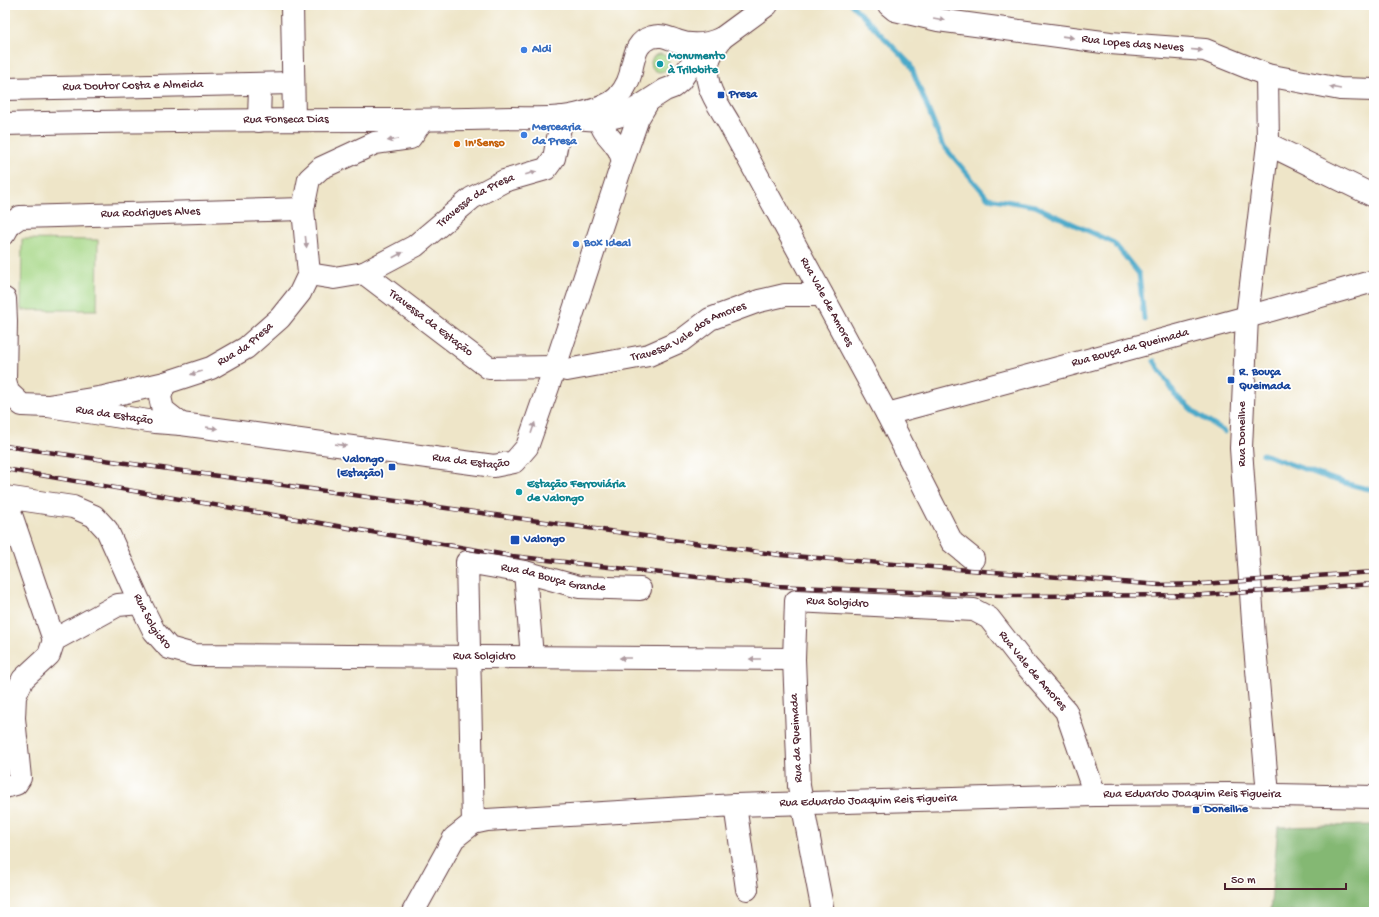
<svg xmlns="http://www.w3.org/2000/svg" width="1379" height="917" font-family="'Gochi Hand',sans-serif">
<rect width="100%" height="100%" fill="#fff"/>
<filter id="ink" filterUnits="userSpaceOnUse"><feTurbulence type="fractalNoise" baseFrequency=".025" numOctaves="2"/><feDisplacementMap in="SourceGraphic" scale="8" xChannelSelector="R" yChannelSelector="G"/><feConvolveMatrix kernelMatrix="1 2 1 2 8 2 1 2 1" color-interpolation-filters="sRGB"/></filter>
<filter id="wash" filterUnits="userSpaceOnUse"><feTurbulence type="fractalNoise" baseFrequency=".012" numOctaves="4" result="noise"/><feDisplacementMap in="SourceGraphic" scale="16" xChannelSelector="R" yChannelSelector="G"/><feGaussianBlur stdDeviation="0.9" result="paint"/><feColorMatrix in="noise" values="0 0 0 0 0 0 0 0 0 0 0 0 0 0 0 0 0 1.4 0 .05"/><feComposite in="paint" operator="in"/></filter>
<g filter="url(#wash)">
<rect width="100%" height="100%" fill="#eee5c8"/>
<path fill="#a6d786" stroke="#787b58" d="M651 63a9 9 0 1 1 18 0a9 9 0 1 1-18 0Z
M22,239L98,240L97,310H21Z"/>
<path fill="#84b873" stroke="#676c4f" d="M1374,825V912H1270L1278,827Z"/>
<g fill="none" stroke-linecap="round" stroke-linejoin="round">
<path stroke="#4ba9c9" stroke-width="5" d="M852,5L910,64L942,144L988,198L1035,206L1114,243L1139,274L1144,319
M1154,361L1176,396L1198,415L1225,432
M1263,454C1298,466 1338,484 1374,490"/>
</g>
</g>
<g filter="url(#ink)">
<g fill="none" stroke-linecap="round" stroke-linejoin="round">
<defs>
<g id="minor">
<path d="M292,5L294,120"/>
<path id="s1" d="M889,5L895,10L938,20L1110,43L1205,50L1267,75L1340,89L1374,90"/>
<path id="s2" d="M722,38C718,44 713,50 710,57C700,82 717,102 729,123L887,414L952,542L973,559"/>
<path d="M1267,75L1268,144L1247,317L1241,448L1254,636L1268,794"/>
<path id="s3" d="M5,89L292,83"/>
<path d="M614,108L607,111L602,115C599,132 608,133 616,146C620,150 621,156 623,161"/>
<path d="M259,121L260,84"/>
<path d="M1268,144L1374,196"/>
<path id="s4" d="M5,233L10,224L20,217L303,209"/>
<path id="s5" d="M364,273L415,246L472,198L504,181L546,169L554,158L562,117"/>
<path id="s6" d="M309,274L334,278L364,273L489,368L555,367L567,370L649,355L681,341L710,319L759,301L785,295H822"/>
<path id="s7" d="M5,299L6,321L5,380L8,392L22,405L48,406L104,397L165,383L211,368L246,348L280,318L300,293L309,274L303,209L309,179L321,168L375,143L410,138L423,120"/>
<path d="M165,383L160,397L163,410L181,424"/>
<path id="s8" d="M48,406L155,422L181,424L494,466L514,462L527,447L555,367L623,161L638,118L647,103"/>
<path id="s9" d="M887,414L1247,317L1374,281"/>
<path id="s10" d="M5,497L73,507L94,516L107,530L140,603L154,631L169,648L194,655L794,659"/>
<path d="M5,497L54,640"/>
<path d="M525,572L532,657"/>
<path d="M5,787L16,784L20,778L14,718L15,696L23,679L49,655L54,640L118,605L140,603"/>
<path d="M735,805L747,889"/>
<path id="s11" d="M473,823L467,562L525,572L579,587L640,589"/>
<path id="s12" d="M823,912L799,786L794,659L796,601L974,610L989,618L1024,663L1066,711L1095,795"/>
</g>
<g id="major">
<path d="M586,119L601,120L618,116L631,112L665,90L673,87L680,81L690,66L703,52L767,5"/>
<path id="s13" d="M5,124C129,121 253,120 377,120C421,120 466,119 511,118C535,118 560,120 583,113C595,110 609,106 618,97C625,89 631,77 632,66C635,54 637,41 652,37C662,34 668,38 677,41C693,47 707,45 722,38"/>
<path id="s14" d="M413,912L454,838L473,823L487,820L735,805L1095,795L1229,794L1374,797"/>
</g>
</defs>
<use href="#minor" stroke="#633d43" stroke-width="24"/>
<use href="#major" stroke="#633d43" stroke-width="24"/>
<use href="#minor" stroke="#fff" stroke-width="22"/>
<use href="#major" stroke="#fff" stroke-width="22"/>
<defs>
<path id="rail" d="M5,446L780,555L1160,585L1202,584L1374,572
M5,469L512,556L776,586L1002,596L1202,595L1374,584"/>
</defs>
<use href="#rail" stroke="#4a1f2b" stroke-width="4.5"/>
<use href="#rail" stroke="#fff" stroke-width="3" stroke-dasharray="9" stroke-linecap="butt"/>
</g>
<defs><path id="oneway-solid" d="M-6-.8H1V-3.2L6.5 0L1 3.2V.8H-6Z"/></defs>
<g fill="#ae9aa0">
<use href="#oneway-solid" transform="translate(939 19) rotate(10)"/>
<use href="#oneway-solid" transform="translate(1068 37) rotate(8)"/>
<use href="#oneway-solid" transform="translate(1197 50) rotate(5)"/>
<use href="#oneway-solid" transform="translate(1335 88) rotate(-170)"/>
<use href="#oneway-solid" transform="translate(393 140) rotate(171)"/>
<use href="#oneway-solid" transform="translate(531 173) rotate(-16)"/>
<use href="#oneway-solid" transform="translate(306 242) rotate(84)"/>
<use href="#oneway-solid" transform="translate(398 255) rotate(-28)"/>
<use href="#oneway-solid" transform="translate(196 373) rotate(162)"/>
<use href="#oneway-solid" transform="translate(212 428) rotate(8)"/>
<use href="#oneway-solid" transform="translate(533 428) rotate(-71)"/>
<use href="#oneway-solid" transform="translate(341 445) rotate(8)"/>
<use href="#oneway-solid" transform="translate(625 658) rotate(-180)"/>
<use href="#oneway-solid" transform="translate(755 659) rotate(-180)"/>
</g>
</g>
<g fill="#3f7fe0" stroke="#fff" stroke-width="1.5">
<circle cx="524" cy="50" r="4"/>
<circle cx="524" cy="135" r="4"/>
<circle cx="576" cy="244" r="4"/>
</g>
<g fill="#0f9aa8" stroke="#fff" stroke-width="1.5">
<circle cx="660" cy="64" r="4"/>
<circle cx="519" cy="492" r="4"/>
</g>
<g fill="#1a4fb4" stroke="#fff" stroke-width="1.5">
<rect x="717" y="91" width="8" height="8" rx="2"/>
<rect x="1227" y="376" width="8" height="8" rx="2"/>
<rect x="388" y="463" width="8" height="8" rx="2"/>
<rect x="510" y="535" width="10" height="10" rx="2"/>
<rect x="1192" y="806" width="8" height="8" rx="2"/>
</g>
<circle fill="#e8710a" stroke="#fff" stroke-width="1.5" cx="457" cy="144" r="4"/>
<g text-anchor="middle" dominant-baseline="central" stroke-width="3.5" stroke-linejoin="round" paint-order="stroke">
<g font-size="12" fill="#4a1f2b" stroke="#fff">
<text stroke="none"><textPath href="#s1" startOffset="248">Rua Lopes das Neves</textPath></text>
<text stroke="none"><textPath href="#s3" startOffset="128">Rua Doutor Costa e Almeida</textPath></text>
<text stroke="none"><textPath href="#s13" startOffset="281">Rua Fonseca Dias</textPath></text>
<text stroke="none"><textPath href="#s5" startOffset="134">Travessa da Presa</textPath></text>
<text stroke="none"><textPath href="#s4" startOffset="153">Rua Rodrigues Alves</textPath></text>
<text stroke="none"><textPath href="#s2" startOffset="298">Rua Vale de Amores</textPath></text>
<text stroke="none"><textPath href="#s6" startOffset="139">Travessa da Estação</textPath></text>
<text stroke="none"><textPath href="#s6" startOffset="420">Travessa Vale dos Amores</textPath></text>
<text stroke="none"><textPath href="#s7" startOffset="348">Rua da Presa</textPath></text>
<text stroke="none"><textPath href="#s9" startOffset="252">Rua Bouça da Queimada</textPath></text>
<text stroke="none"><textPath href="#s8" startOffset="67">Rua da Estação</textPath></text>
<text transform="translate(1243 434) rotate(-90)">Rua Doneilhe</text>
<text stroke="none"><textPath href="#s8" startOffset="427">Rua da Estação</textPath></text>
<text stroke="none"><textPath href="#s11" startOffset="349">Rua da Bouça Grande</textPath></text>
<text stroke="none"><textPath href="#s12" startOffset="355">Rua Solgidro</textPath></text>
<text stroke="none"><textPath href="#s10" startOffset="213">Rua Solgidro</textPath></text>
<text stroke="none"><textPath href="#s10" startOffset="561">Rua Solgidro</textPath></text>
<text stroke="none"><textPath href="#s12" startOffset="577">Rua Vale de Amores</textPath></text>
<text transform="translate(797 738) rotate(-93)">Rua da Queimada</text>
<text stroke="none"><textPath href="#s14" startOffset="829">Rua Eduardo Joaquim Reis Figueira</textPath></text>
<text stroke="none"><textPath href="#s14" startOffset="505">Rua Eduardo Joaquim Reis Figueira</textPath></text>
</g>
<g font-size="12" font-weight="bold" fill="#366cbe" stroke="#fff" text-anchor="start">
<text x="532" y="50">Aldi</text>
<text x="532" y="128">Mercearia<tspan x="532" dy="14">da Presa</tspan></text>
<text x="584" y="244">Box Ideal</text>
</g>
<g font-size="12" font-weight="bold" fill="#0d838f" stroke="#fff" text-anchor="start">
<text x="668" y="57">Monumento<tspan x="668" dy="14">à Trilobite</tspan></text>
<text x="527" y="485">Estação Ferroviária<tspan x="527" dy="14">de Valongo</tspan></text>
</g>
<g font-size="12" font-weight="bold" fill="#164399" stroke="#fff" text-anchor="start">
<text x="729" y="95">Presa</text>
<text x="1239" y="373">R. Bouça<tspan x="1239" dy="14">Queimada</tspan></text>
<text x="384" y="460" text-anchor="end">Valongo<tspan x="384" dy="14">(Estação)</tspan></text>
<text x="524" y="540">Valongo</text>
<text x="1204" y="810">Doneilhe</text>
</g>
<g font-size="12" font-weight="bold" fill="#c56008" stroke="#fff" text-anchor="start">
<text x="465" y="144">In'Senso</text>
</g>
</g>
<rect width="1379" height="917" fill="none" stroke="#fff" stroke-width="20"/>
<path d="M1225 883v6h121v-6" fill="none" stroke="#4a1f2b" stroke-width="2"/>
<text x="1231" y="883" font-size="12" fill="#4a1f2b" stroke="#ffffff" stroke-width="3" paint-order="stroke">50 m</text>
</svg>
